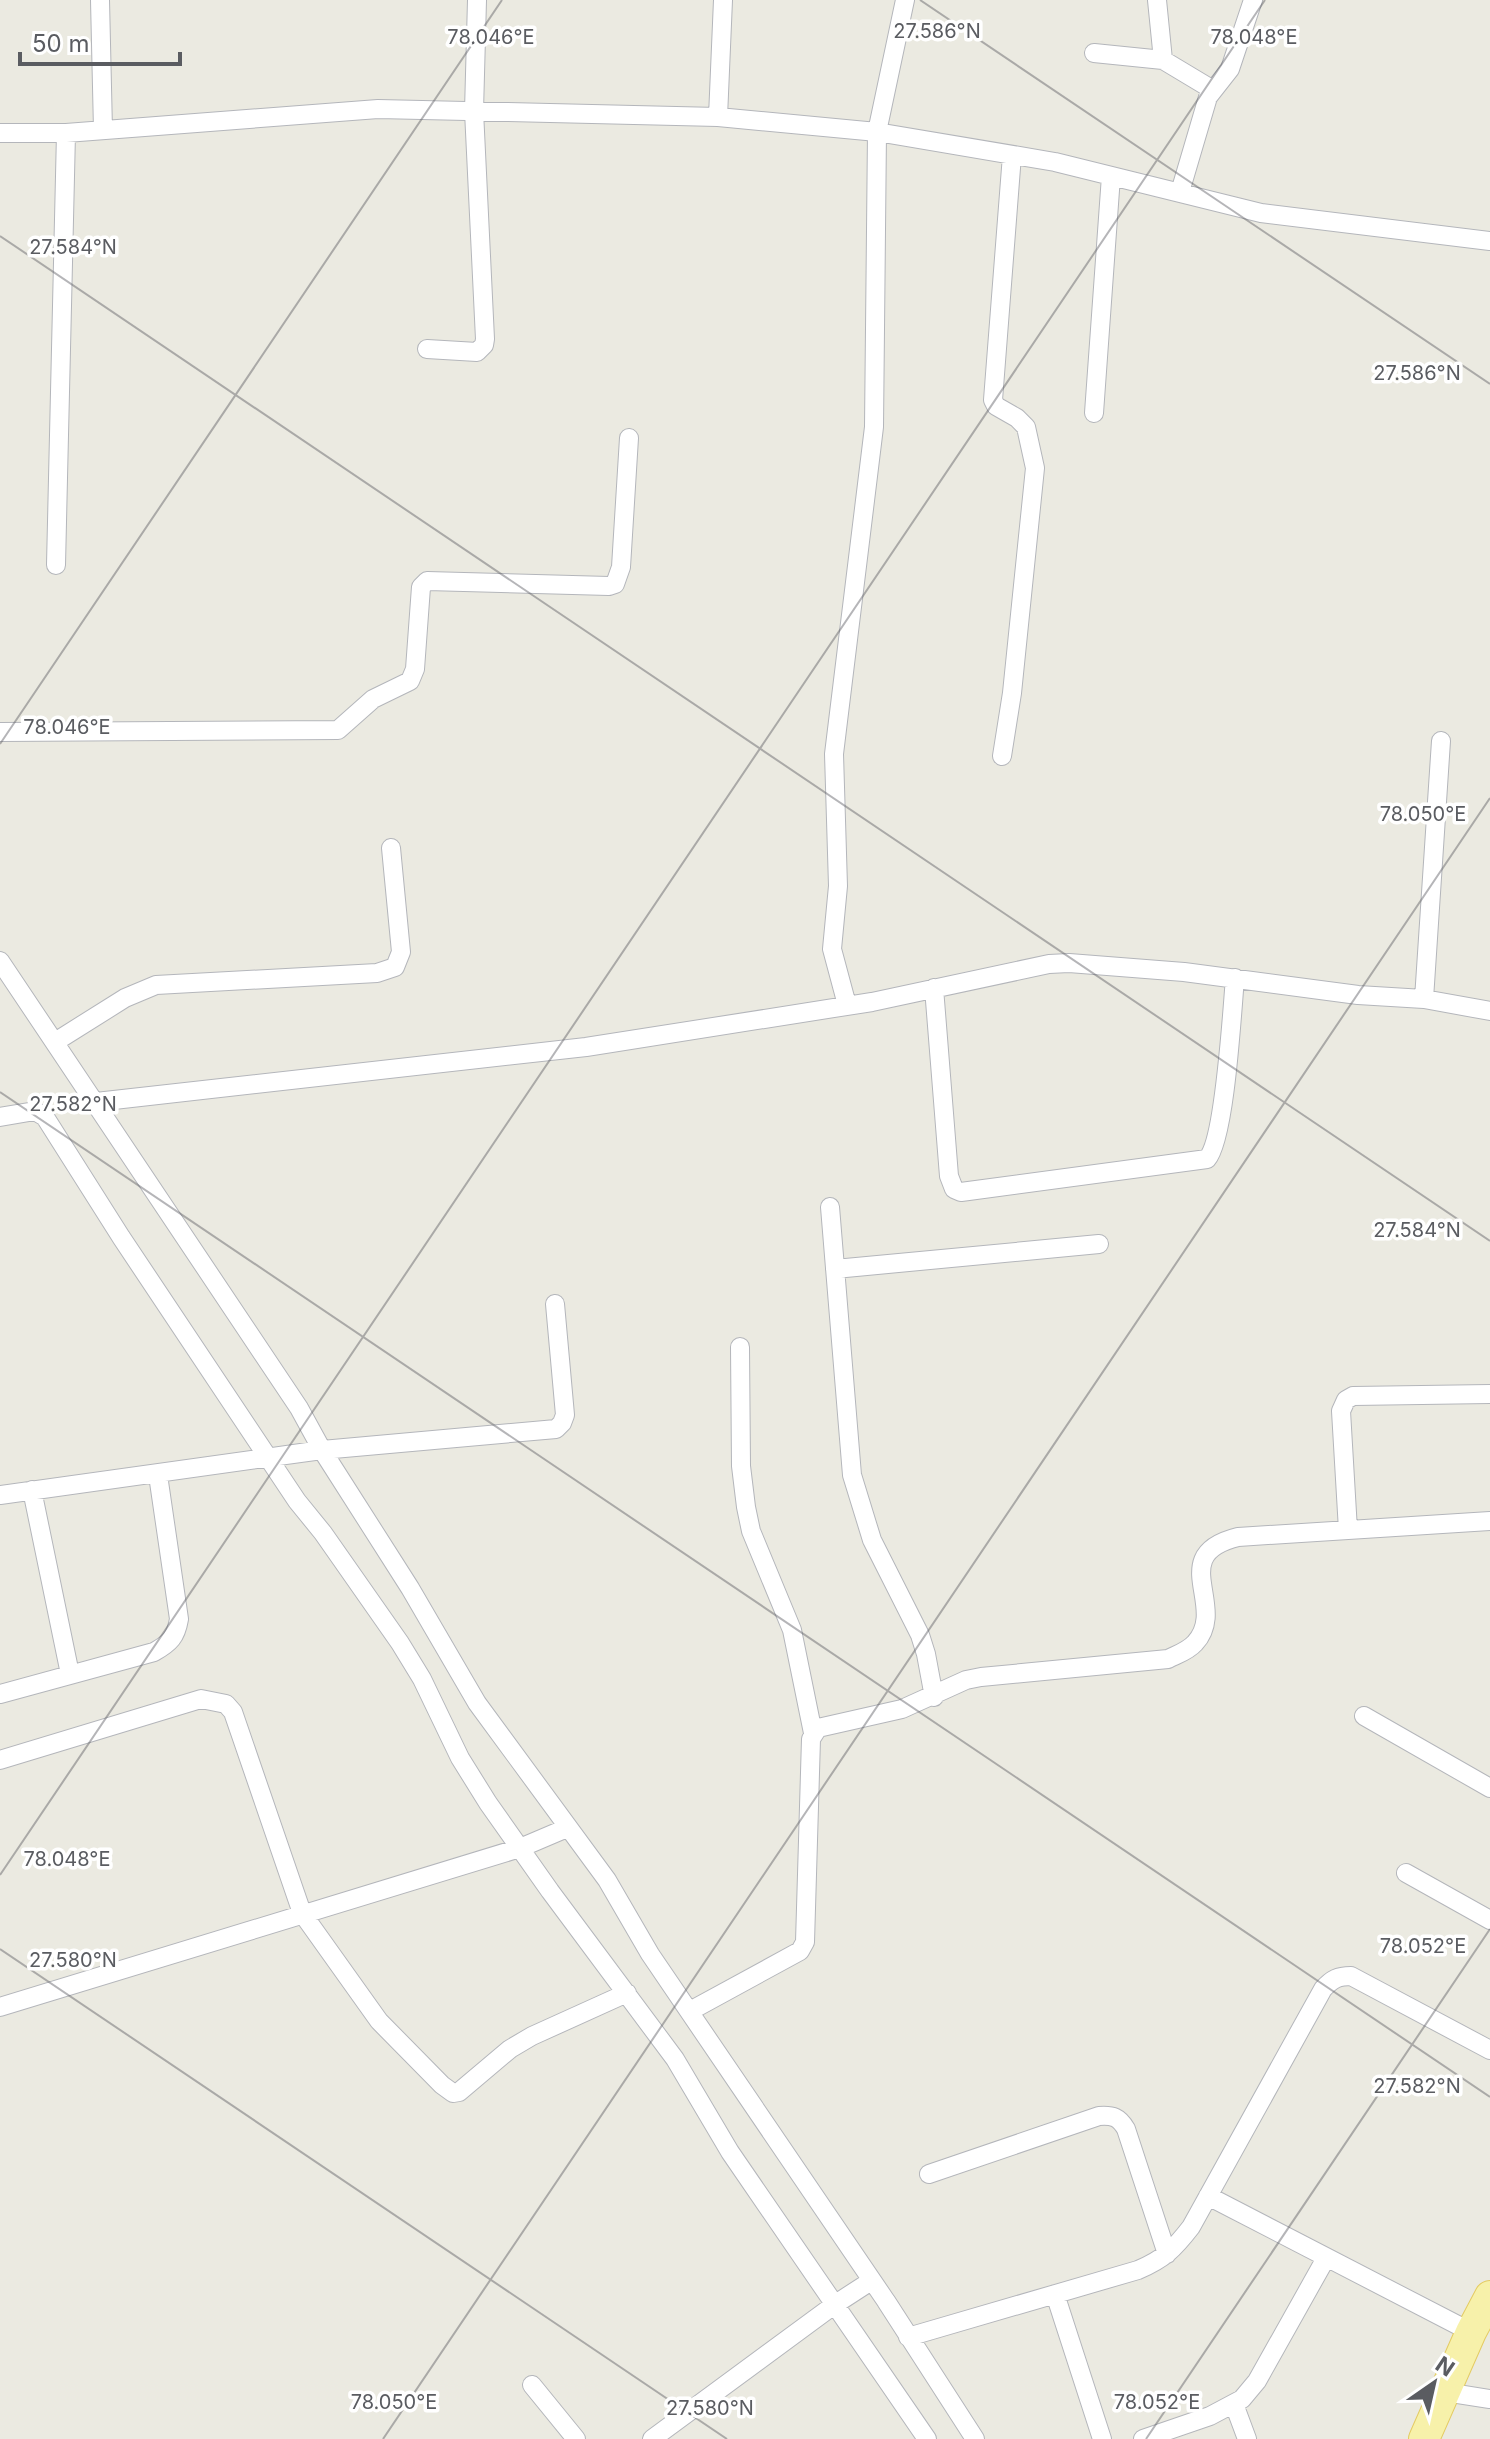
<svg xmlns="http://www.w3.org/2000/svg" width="1490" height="2439" font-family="Inter,sans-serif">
<rect width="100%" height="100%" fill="#ebeae1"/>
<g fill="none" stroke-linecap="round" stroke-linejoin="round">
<defs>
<path id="street" d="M100,0L103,130
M1157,0L1163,60
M1094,53L1163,60L1213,90
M718,117L723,0
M0,133H66L378,109L718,117L877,132L1055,162L1261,213L1490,241
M1180,192L1208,97L1230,69L1253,0
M427,349L477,352L484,345L485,339L474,111L477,0
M1094,413L1111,176
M56,565L66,133
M0,732L338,730L373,699L410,681L415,669L421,587L427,581L609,586L615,584L621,567L629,438
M1002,756L1012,693L1035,468L1026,427L1017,418L996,406L993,400L1012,155
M0,961L299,1408L322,1450L410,1588L477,1703L607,1880L650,1954L886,2301L975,2439
M934,988L949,1176L954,1189L961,1192L1207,1159C1225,1140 1232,1011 1235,978
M1424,999L1441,741
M847,1005L832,949L838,886L834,754L874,427L877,132L905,0
M55,1042L125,998L156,985L377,973L395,967L401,952L391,848
M96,1102L586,1047L872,1002L1049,964L1069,963L1184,972L1358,995L1424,999L1490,1011
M0,1117L35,1111L45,1117L121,1237L297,1501L323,1533L400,1643L422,1679L460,1758L488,1803L550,1891L675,2059L730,2152L927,2439
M830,1207L852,1475L872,1540L920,1635L926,1654L934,1697
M835,1269L1099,1244
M740,1347L741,1466L746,1507L751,1531L792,1630L813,1733
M32,1490L70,1674
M0,1495L322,1450L556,1429L562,1423L565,1415L555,1304
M1348,1530L1341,1411L1346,1400L1353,1396L1490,1394
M0,1694L154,1652C170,1643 176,1637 179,1619L158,1475
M1364,1716L1490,1788
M0,1760L201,1699L226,1704L233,1712L302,1913L379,2021L442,2085L453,2093L459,2092L510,2049L532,2036L627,1993
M1406,1873L1490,1920
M0,2007L520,1848L567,1828
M690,2011L800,1951L805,1942L811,1739L818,1728L902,1709L966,1680L981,1677L1168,1659C1178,1654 1188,1651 1195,1643C1229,1606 1165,1555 1238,1537L1490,1521
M929,2174L1099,2116C1113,2115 1119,2117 1126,2129L1167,2254
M1208,2196L1471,2332
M1055,2294L1102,2439
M908,2337L1138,2270C1164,2259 1174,2249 1191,2227L1323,1989C1332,1979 1338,1976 1351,1976L1490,2050
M532,2385L576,2439
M1445,2392L1490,2399
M1234,2404L1247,2439
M652,2439L834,2305L871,2281
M1143,2439L1210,2416L1242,2399L1257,2381L1326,2258"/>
<path id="primary" d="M1424,2439L1471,2332L1490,2296"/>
</defs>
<use href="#street" stroke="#b4b6bb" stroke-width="20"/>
<use href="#primary" stroke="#e4cb62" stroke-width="32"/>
<use href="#street" stroke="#fff" stroke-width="18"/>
<use href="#primary" stroke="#f7f1aa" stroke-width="30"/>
</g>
<path fill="none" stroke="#5a5c61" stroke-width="2" stroke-opacity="0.45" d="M920,0L1490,384M0,236L1490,1241M0,744L502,0M0,1092L1490,2097M0,1875L1265,0M0,1949L727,2439M383,2439L1490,798M1146,2439L1490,1929"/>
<g font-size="20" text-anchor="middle" fill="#5a5c61" stroke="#fff" stroke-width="7" stroke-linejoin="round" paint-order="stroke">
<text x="937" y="38">27.586°N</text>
<text x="1254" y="44">78.048°E</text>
<text x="491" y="44">78.046°E</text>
<text x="73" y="254">27.584°N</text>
<text x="1417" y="380">27.586°N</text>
<text x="67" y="734">78.046°E</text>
<text x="1423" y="821">78.050°E</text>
<text x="73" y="1111">27.582°N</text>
<text x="1417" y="1237">27.584°N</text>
<text x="67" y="1866">78.048°E</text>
<text x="1423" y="1953">78.052°E</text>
<text x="73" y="1967">27.580°N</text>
<text x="1417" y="2093">27.582°N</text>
<text x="394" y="2409">78.050°E</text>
<text x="1157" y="2409">78.052°E</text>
<text x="710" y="2415">27.580°N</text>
</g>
<g transform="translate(1434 2383) rotate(34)" stroke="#ffffff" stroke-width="6" paint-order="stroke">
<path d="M0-6L14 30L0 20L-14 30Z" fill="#5a5c61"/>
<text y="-12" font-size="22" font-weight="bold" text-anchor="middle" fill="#5a5c61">N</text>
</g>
<path d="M20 52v12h160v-12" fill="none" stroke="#5a5c61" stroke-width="4"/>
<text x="32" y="52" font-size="24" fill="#5a5c61" stroke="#ffffff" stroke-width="6" paint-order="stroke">50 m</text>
</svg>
